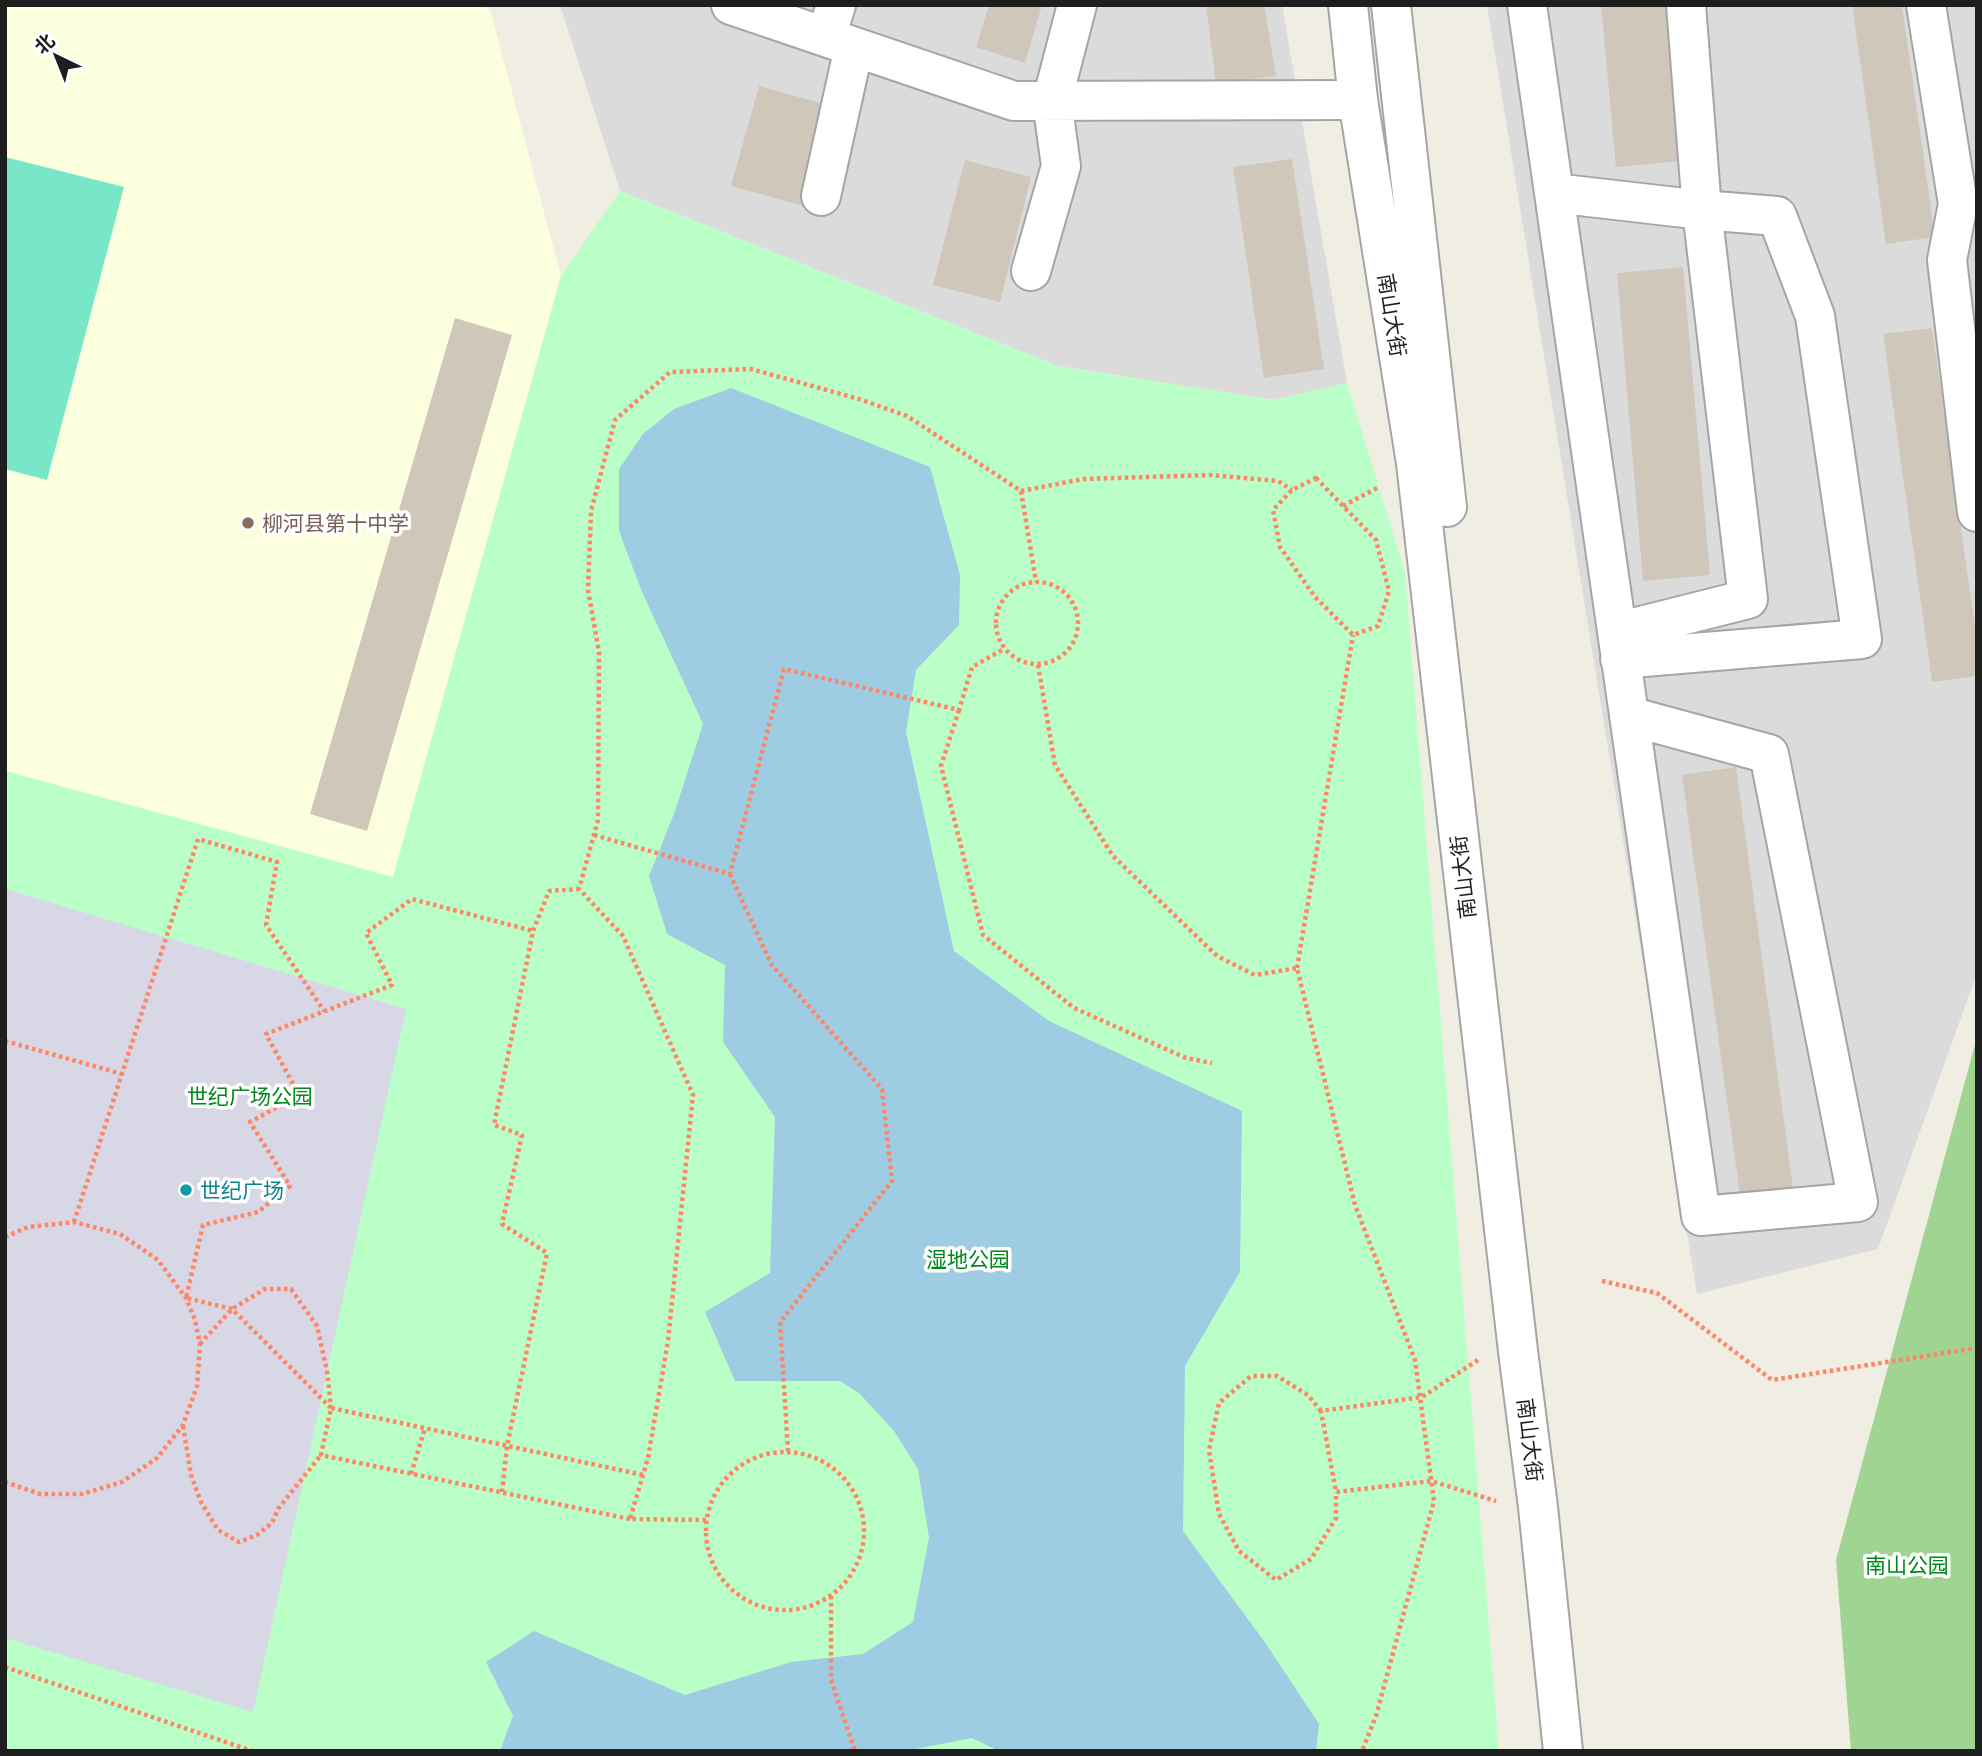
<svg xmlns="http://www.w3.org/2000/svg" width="1982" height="1756" font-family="Cabin,'Noto Sans SC',sans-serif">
<rect width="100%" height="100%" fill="#f0ede3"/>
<path fill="#dcdbdb" d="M560,5H1282L1347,383L1273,400L1058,366L620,191Z
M1487,5H1977V973L1878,1249L1697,1294Z"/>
<path fill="#fbffdd" d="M5,5H475L490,9L561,276L393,878L5,771Z"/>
<path fill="#9fd493" d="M1977,1037V1751H1851L1836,1560Z"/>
<path fill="#bbffc8" d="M620,191L1058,366L1273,400L1347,383L1405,572L1499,1751H5V771L393,877L561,276Z"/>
<path fill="#78e7c8" d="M5,157L124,187L47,480L5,469Z"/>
<path fill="#d8d7e6" d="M5,889L406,1009L253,1712L5,1638Z"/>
<path fill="#9ecce2" d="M731,388L930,467L960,575L959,625L916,670L906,732L954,951L1049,1021L1242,1111L1240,1272L1185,1366L1183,1531L1264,1641L1319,1724L1316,1751H999L972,1738L905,1751H500L513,1716L486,1662L534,1631L685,1695L791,1662L863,1654L913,1622L929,1538L918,1469L894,1431L859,1393L840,1381H735L705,1312L770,1273L775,1117L723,1042L725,965L667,934L649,876L675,811L703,724L642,592L619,531V469L643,434L674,409Z"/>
<path fill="#d0c7bb" d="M989,5H1042L1025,63L976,47Z
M1206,5H1264L1276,76L1216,84Z
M1601,5H1668L1682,161L1616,167Z
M1852,5H1902L1935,237L1886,244Z
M759,86L831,106L804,206L731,186Z
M1292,159L1324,369L1264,378L1233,167Z
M965,160L1031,177L1000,302L933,285Z
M1683,267L1710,575L1643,581L1617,273Z
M455,318L512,335L367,831L310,814Z
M1932,328L1977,640V676L1932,682L1883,334Z
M1736,767L1793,1188L1740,1195L1682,775Z"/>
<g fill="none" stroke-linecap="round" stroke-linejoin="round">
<defs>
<path id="minor" d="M731,5L1014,101L1358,100
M1527,5L1701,1216L1858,1202L1769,754L1629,716
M1926,5L1958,204L1947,260L1977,512
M826,37L836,5
M1554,193L1702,210L1777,216L1815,316L1862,639L1620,659
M821,196L854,47
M1031,271L1061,166L1052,101L1077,5
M1617,632L1748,599L1702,210L1686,5"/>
<path id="tertiary" d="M1348,5L1358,100L1416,463L1518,1351L1538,1507L1563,1751
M1391,5L1447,507"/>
</defs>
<use href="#minor" stroke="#a5a5a5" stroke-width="42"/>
<use href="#tertiary" stroke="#a5a5a5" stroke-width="42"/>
<path stroke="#ff8565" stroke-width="4.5" stroke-dasharray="3.5 3.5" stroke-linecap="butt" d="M1316,478L1376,540L1389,591L1378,626L1353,635L1315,597L1280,547L1273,510L1292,490Z
M1021,491L1083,479L1211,475L1278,481L1292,490
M1343,506L1379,487
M996 623a41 41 0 1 1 82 0a41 41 0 1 1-82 0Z
M1038,665L1055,765L1113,856L1217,956L1255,975L1297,968L1355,1205L1415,1360L1434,1501L1376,1716L1362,1751
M959,710L941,766L983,935L1074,1008L1186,1058L1212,1063
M594,835L730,874L784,669L959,710L972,667L1004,649
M730,874L771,964L882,1089L892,1181L780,1322L788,1451
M1297,968L1353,635
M5,1041L122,1074
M74,1222L198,839L277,862L266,925L324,1011
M5,1237L28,1227L74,1222L120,1234L158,1260L186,1298L195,1320L200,1344L197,1386L183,1425L157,1458L122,1482L82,1494H40L5,1482
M1602,1281L1657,1293L1772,1380L1977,1348
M200,1344L232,1309L265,1289H291L317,1326L327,1371L331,1407
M1478,1360L1422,1397L1321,1411L1336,1492L1431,1481L1496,1501
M331,1408L232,1309L186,1298L203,1225L258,1212L290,1186L250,1122L299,1095L266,1034L392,985L366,933L412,899L533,931
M1321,1411L1308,1395L1277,1376H1251L1219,1403L1209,1450L1219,1514L1239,1551L1276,1580L1311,1559L1336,1518V1492
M183,1426L191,1475L201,1502L218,1530L239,1542L257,1535L272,1523L278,1509L321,1455
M706 1531a79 79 0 1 1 158 0a79 79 0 1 1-158 0Z
M411,1474L425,1428
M502,1492L507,1446L547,1253L502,1224L522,1135L494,1125L533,931L549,891L579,889
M630,1519L321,1455L331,1408L643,1475
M706,1520L630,1519L648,1458L668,1341L693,1095L623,936L579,889L598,820L599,652L588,590L591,511L615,420L670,372L751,369L859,399L907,416L1021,491L1036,582
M831,1596V1680L855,1751
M5,1667L252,1751"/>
<use href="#minor" stroke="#fff" stroke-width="38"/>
<use href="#tertiary" stroke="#fff" stroke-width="38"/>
</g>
<circle fill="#8d6e63" stroke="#fff" stroke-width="2.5" cx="248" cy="523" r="7"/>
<circle fill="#0f9aa8" stroke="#fff" stroke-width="2.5" cx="186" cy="1190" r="7"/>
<g text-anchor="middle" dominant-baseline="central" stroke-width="7" stroke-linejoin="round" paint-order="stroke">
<g font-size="21" fill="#1e1e1e" stroke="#fff">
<text transform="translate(1392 315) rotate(81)">南山大街</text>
<text transform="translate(1463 877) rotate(-97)">南山大街</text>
<text transform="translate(1530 1440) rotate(83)">南山大街</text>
</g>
<g font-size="21" fill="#785e54" stroke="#fff" text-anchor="start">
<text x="262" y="523">柳河县第十中学</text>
</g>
<g font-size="21" fill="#00881a" stroke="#fff">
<text x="250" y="1096">世纪广场公园</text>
<text x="968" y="1259">湿地公园</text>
<text x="1907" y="1565">南山公园</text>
</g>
<g font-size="21" fill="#0d838f" stroke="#fff" text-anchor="start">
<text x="200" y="1190">世纪广场</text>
</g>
</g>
<rect width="1982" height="1756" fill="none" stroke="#1e1e1e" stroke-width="14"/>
<g transform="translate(56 56) rotate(317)" stroke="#ffffff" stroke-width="5" paint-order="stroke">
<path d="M0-5L12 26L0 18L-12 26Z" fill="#1e1e1e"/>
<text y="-10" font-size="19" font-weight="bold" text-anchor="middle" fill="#1e1e1e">北</text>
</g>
</svg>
